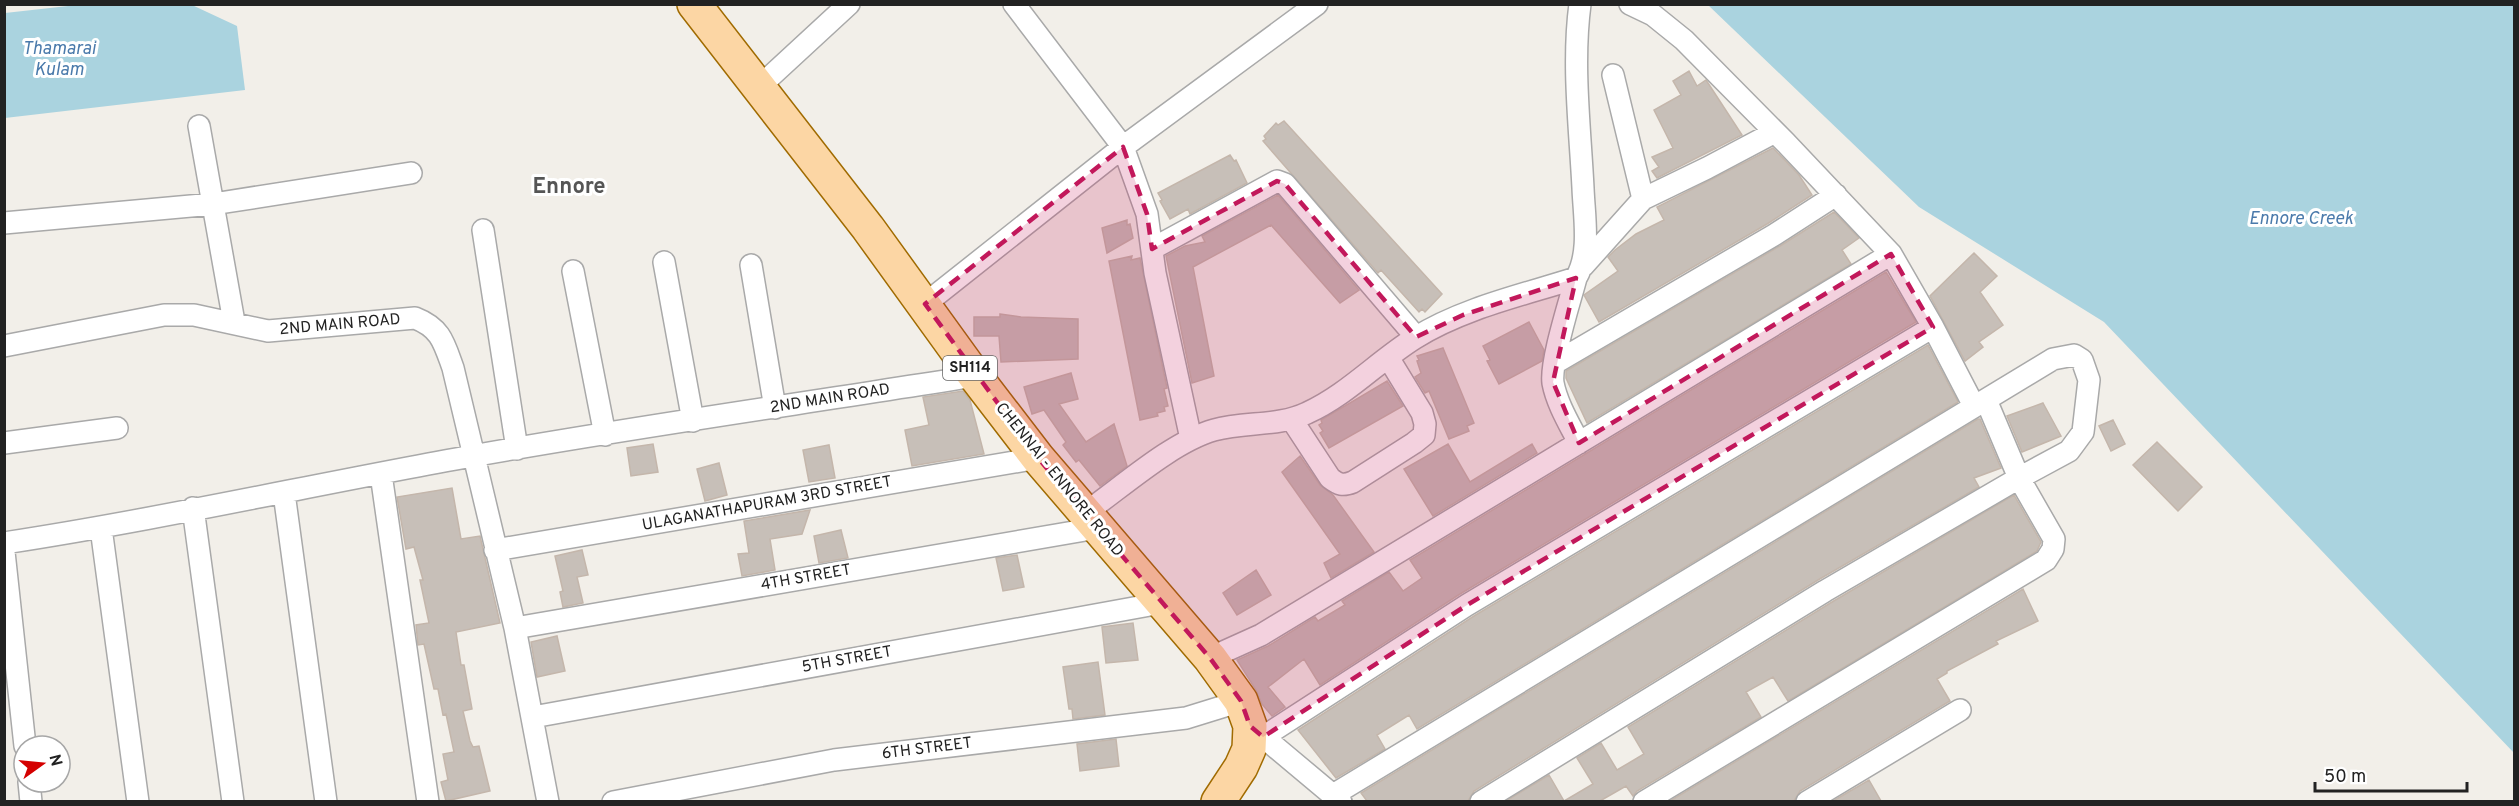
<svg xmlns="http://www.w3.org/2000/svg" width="2519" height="806" font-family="Overpass,sans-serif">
<rect width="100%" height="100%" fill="#f2efe9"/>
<path fill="#aad3df" d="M86,4L192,5L237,26L245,90L5,118V13Z
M1708,5H2514V753L2104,322L1919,207Z"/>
<path fill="#c7bfb8" stroke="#c4b6ab" stroke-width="1.5" d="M1689,71L1697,86L1706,80L1708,83L1742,135L1657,178L1652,171L1659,167L1652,157L1673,148L1654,110L1681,95L1673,81Z
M1284,121L1442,294L1425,312L1422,309L1419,312L1381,270L1378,273L1263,141L1266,139L1264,136L1276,123L1278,125Z
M1773,148L1799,175L1812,195L1767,224L1599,322L1584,295L1618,271L1608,257L1615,250L1636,234L1664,220L1657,207Z
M1230,155L1234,161L1236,160L1247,183L1190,214L1188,209L1170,219L1160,201L1162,200L1158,193Z
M1278,195L1359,290L1340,303L1271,225L1193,267L1214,376L1192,383L1166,256L1185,246L1205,242L1202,236Z
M1834,212L1859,238L1842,250L1851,264L1587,423L1566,378V371L1780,246Z
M1127,220V225L1130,224L1133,238L1107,253L1102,228Z
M1974,253L1997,276L1980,292L2003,325L1979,342L1983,347L1965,361L1930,296Z
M1132,256L1131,260L1140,258L1167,388L1164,389L1168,406L1164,407L1165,411L1157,413L1158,416L1140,420L1109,261Z
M1886,272L1916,322L1460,594L1320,685L1304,659L1268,687L1285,707L1272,716L1262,704L1256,690L1237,660L1268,646L1315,617L1318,621L1345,605L1342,601L1389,572L1403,591L1422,578L1410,560Z
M1000,314L1021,317L1078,319V359L1001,362L999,336H974V317H1000Z
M1529,322L1544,350L1542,361L1499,384L1487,361L1490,360L1483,346Z
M1928,345L1958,402L1417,729L1409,715L1377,735L1385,749L1336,778L1298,730L1474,616Z
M1443,348L1474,423L1467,426L1469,431L1449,439L1429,391L1425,393L1415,377L1421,373L1417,361L1419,360L1417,356Z
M1071,373L1078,399L1059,404L1086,442L1114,424L1127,466L1100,486L1079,460L1076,462L1063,445L1066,442L1044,410L1032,414L1024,387Z
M1387,381L1403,406L1329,448L1320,433L1323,431L1319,425L1322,423L1321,420Z
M963,391L970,400L984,454L912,466L905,430L929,425L923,397Z
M2043,403L2061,436L2022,452L2007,416Z
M1978,419H1980L2001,468L1974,478L1979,487L1818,580L1474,791L1468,801H1367L1361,793Z
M2113,420L2125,444L2111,451L2099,426Z
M2157,442L2202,487L2178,511L2133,465Z
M653,444L658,472L631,476L627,448Z
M1448,444L1470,482L1532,444L1537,453L1433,516L1404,469Z
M829,445L835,478L809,482L803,450Z
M1300,456L1320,485L1333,495L1374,552L1331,578L1324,563L1340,554L1282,472Z
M719,463L727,495L705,501L697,469Z
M452,488L461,539L480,536L500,623L456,632L461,665H464L472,709L463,711L470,741L473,747L479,746L490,791L446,801L441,782L448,780L443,754L454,752L446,714L443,715L438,689H434L424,644L418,645L416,625L429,623L420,580H423L414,547L406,549L397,497Z
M2014,495L2041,542L2037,551L1788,701L1773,677L1746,692L1761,717L1637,791L1633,796L1626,786L1600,801H1564L1593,784L1577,758L1601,743L1617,770L1644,754L1628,727L1832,602Z
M810,510L802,534L770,539L775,570L742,576L738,554L749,553L744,521Z
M841,530L848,558L819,563L814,536Z
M582,550L588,575L577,577L583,603L563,607L560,592L563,591L555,556Z
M1017,555L1024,587L1003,591L996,558Z
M1256,570L1271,595L1237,615L1223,593Z
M2023,589L2038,621L1996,641L1998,644L1947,671V673L1937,679L1950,701L1800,791L1794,801H1670Z
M1133,623L1138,660L1106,663L1102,627Z
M557,636L565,671L537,677L531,642Z
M1098,662L1105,715L1073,719L1072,709H1069L1063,667Z
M1116,739L1119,766L1080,771L1077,744Z
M1549,775L1564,801H1506Z
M1869,780L1881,801H1833Z"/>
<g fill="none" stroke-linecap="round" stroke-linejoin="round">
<defs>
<path id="minor" d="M1014,4L1123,147L1147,214L1155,273L1191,439
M1630,4L1653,15L1684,40L1786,143L1891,254L1933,327L1974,406
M759,87L849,4
M199,126L234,322
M1643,199L1707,168L1775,132
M4,223L213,204L411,173
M483,230L517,449
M1152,249L1277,181L1285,184L1416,337
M664,262L693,421
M751,265L775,408
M1583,266L1643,199L1613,75
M573,271L605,435
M925,304L1123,147L1317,4
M4,346L164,315H194L268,331L415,318C441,328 444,343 453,368L515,628L548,802
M1555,363L1774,235L1836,195
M1292,420L1330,478C1339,485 1343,486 1353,482L1414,443L1424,435L1425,424L1422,413L1389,359
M4,443L117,428
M1579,443C1570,425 1557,404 1553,383C1550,362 1570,301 1576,278C1591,253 1584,216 1583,188C1580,128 1572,64 1580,4
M381,474L428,802
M284,493L326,802
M193,508L233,802
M1085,513C1122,487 1172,442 1214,430C1245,421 1278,427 1307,413C1347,395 1378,361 1415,338C1463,308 1523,295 1576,278
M101,528L138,802
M4,543C161,519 316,484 472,456C639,426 807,403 975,376
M495,550L1038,458
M4,552L25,746
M515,628L1097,528
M1210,658L1261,635L1891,254
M533,717L1161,603
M1255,730L1341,802
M1263,737L1467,605L1933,327
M29,782L31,802
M1333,795L2053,359L2074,355L2082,360L2089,380L2083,432L2069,451L2019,478L1825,591L1481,802
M613,802L834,760L1186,718L1241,701
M1644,802L2046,560L2053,549L2054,539L2019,478L1986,400
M1807,802L1960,710"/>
<path id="primary" d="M694,4L868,228L975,376L1038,458L1210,658L1241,701L1250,726L1249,749L1241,767L1218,802"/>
</defs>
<use href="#minor" stroke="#a9a9a9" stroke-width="24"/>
<use href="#primary" stroke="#a06b00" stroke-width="36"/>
<use href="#minor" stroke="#fff" stroke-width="21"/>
<use href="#primary" stroke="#fcd6a4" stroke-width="33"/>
</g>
<path fill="#c2185b" fill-opacity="0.2" stroke="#c2185b" stroke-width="4.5" stroke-dasharray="12 8" stroke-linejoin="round" d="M1123,147L1147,214L1152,249L1277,181L1285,184L1416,337L1463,315L1576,278L1553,382L1579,443L1891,254L1933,327L1467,605L1263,737L1250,726L1241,701L1210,658L1038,458L925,304Z"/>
<g text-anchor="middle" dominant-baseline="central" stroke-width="6" stroke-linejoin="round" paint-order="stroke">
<rect fill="#fff" stroke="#646464" stroke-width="1.5" x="943" y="356" width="54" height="24" rx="4.5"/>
<g font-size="15" font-weight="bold" fill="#222">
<text x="970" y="368">SH114</text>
</g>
<g font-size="16" fill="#222" stroke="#fff">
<text transform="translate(340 325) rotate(-5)">2ND MAIN ROAD</text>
<text transform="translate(830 399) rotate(-9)">2ND MAIN ROAD</text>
<text transform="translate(1059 480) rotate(51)">CHENNAI - ENNORE ROAD</text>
<text transform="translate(767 504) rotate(-10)">ULAGANATHAPURAM 3RD STREET</text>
<text transform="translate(806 578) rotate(-10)">4TH STREET</text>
<text transform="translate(847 660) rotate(-10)">5TH STREET</text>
<text transform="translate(927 749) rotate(-7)">6TH STREET</text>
</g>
<g font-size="18" font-style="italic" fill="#4a7aab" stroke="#fff">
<text x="59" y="49">Thamarai<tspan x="59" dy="21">Kulam</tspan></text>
<text x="2301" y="219">Ennore Creek</text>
</g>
<g font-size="22" font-weight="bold" fill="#555" stroke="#fff">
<text x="569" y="187">Ennore</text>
</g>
</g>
<rect width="2519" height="806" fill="none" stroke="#222222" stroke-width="12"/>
<g transform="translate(42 764) rotate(75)"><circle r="28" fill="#ffffff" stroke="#a7a7a7" stroke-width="1.5"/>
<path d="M0-4.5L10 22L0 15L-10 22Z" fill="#d40000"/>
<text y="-9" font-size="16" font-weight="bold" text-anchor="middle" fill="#222222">N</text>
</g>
<path d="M2315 782v9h152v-9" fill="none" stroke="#222222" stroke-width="3"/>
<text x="2324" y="782" font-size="18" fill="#222222" stroke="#ffffff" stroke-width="4.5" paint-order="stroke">50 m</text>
</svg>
